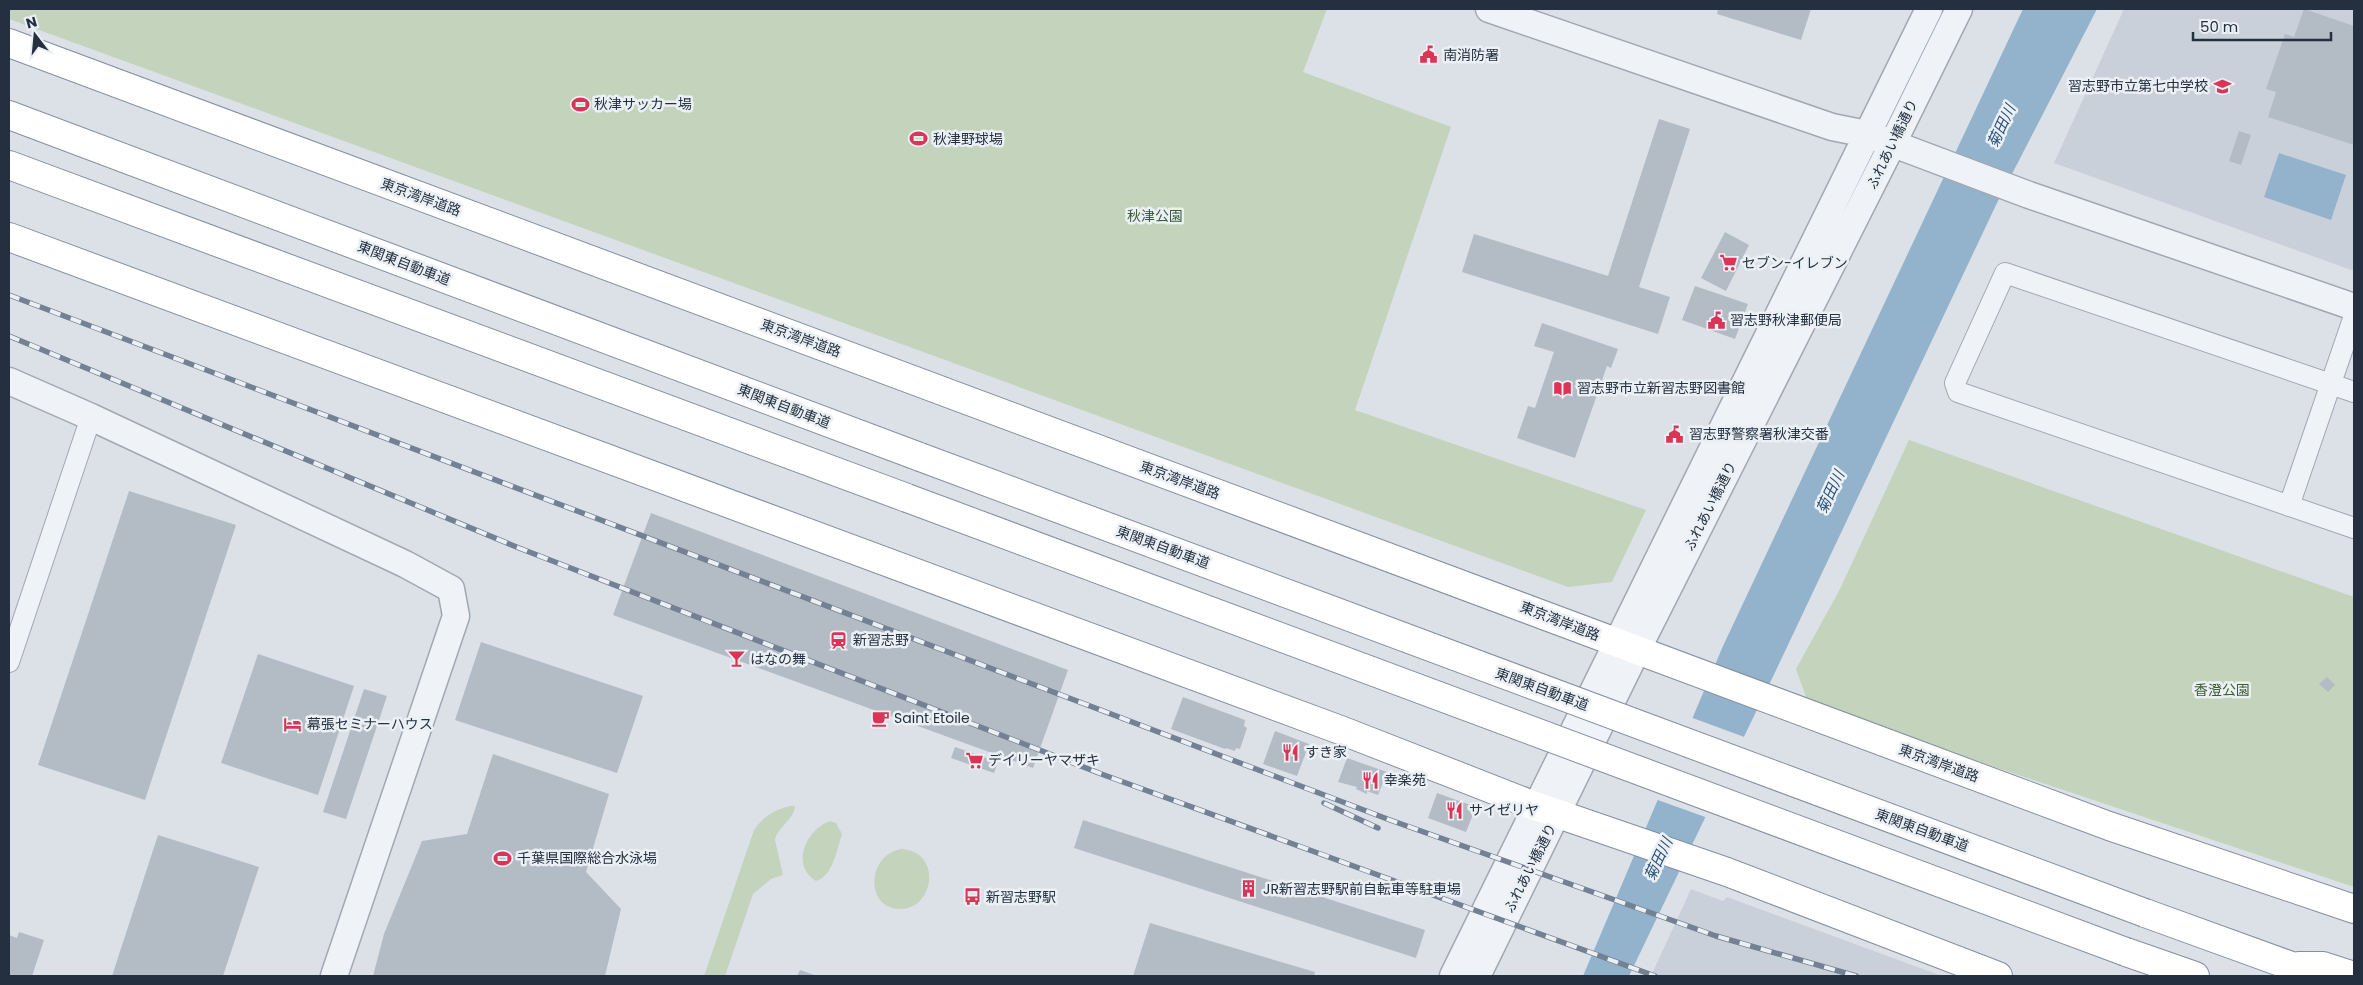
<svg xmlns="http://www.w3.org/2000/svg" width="2363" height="985" font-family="Poppins,'Noto Sans JP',sans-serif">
<rect width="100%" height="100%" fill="#dce1e8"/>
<path fill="#cad0da" d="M2124,9H2354V271L2054,163Z
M1691,889L1723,901L1727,897L1942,976H1651Z"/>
<path fill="#c3d3bc" d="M9,9H1327L1303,72L1451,127L1355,410L1646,510L1612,582L1568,587L9,19Z
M1909,440L2354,597V887L1809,705L1796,669L1839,591Z
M790,806H795C794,820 778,826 775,840L783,875L771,879L753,894L725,976H704L754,830C764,816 774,810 790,806Z
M830,821L836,823L842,834C837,849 833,876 816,881C790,865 806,830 830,821Z
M901,849C943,851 934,909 901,909C864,909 867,855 901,849Z"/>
<path fill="#93b2cc" d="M2023,9H2097L1996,205L1778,666L1629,976H1583L1723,646Z
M2279,153L2346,175L2331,220L2264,197Z"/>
<path fill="#dce1e8" d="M1690,717L1747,738L1708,818L1655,799Z"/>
<path fill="#b3bbc5" d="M1718,9H1811L1801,40L1717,14Z
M2304,9L2354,26V145L2268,117L2276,92L2266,89L2285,34L2294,37Z
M1659,119L1690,129L1639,287L1670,297L1658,334L1462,272L1474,234L1608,276Z
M2239,131L2251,135L2241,165L2229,161Z
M1725,232L1749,245L1726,291L1701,278Z
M1695,286L1748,304L1735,339L1682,320Z
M1542,323L1618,349L1611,368L1607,366L1575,458L1517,438L1528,406L1535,408L1554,352L1534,346Z
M129,491L236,525L145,800L38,765Z
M651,513L1068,670L1033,768L613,615Z
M481,642L643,696L617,773L455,720Z
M258,654L354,686L318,795L221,763Z
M2327,677L2335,685L2328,692L2319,684Z
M364,689L387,696L346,819L323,812Z
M1183,697L1245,720L1244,726L1247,728L1240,749L1236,748L1235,751L1226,748L1225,749L1171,729Z
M1275,731L1309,744L1297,776L1263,764Z
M955,747L998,762L994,773L951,758Z
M493,754L609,794L586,872L621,909L605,976H373L384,934L422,841L467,834Z
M1347,758L1387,772L1378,795L1367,791V794L1356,789L1357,787L1338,782Z
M1437,793L1476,807L1466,832L1428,818Z
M1083,820L1425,930L1416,958L1074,848Z
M158,835L259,867L223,976H112Z
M1150,923L1315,972L1314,976H1133Z
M19,932L44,940L32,976H9V935L17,938Z
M800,970L817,976H797Z"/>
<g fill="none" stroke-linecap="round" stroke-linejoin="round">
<defs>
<path id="minor" d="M2354,392L2005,273L1955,383L1958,392L2354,528
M2289,506L2354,316
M9,662L91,417"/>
<path id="tertiary" d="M1489,9L1832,127L1867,134L2029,195L2354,307
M9,381L91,417L405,564L451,589L456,616L334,976
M1453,976L1929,9
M1477,976L1637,650L1893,143L1959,9"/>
<path id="trunk" d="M9,43L2109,826L2354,909
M9,237L1343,731L1535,806L1727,872L1998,976"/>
<path id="motorway" d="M9,115L920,457
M9,165L907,498
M2145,913L2319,976
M2126,952L2195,976
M2299,966H2323L2354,976"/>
</defs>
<use href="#minor" stroke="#a1a8b2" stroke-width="22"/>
<use href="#tertiary" stroke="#a1a8b2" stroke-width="29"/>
<use href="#trunk" stroke="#828fa0" stroke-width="30"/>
<use href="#motorway" stroke="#828fa0" stroke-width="30"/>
<use href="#minor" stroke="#eff2f6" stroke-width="20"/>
<use href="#tertiary" stroke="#eff2f6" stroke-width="26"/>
<use href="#trunk" stroke="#fff" stroke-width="28"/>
<use href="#motorway" stroke="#fff" stroke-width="28"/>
<defs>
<path id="rail" d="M9,295L1390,820L1716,936L1856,976
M9,336L519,548L1104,775L1655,976
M1324,803L1378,828"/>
</defs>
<use href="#rail" stroke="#748193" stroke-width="5.5"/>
<use href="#rail" stroke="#ebf0f5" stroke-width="4" stroke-dasharray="11" stroke-linecap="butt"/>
<defs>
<path id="motorway-bridge" d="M920,457L2145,913
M907,498L2126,952"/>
</defs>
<use href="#motorway-bridge" stroke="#828fa0" stroke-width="30" stroke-linecap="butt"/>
<use href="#motorway-bridge" stroke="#fff" stroke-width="28"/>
</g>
<defs>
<symbol id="civic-bare" viewBox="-9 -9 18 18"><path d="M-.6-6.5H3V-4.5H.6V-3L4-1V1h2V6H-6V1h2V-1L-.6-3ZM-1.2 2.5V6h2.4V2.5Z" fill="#da3456" stroke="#ebf0f5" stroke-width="2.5" paint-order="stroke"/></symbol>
<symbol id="school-bare" viewBox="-9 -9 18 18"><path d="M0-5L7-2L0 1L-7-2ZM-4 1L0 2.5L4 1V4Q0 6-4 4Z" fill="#da3456" stroke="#ebf0f5" stroke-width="2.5" paint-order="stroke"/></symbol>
<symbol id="stadium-bare" viewBox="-9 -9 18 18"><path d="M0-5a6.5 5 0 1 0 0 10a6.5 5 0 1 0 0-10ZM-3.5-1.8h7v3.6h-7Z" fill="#da3456" stroke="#ebf0f5" stroke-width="2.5" paint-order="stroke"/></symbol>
<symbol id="supermarket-bare" viewBox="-9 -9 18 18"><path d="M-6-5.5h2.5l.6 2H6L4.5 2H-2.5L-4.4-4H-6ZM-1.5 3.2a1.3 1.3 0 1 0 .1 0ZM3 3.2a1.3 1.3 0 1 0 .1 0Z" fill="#da3456" stroke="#ebf0f5" stroke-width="2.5" paint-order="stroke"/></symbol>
<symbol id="library-bare" viewBox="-9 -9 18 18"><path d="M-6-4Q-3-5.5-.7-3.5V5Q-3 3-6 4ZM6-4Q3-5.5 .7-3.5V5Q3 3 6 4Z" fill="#da3456" stroke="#ebf0f5" stroke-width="2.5" paint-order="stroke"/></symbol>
<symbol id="station-bare" viewBox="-9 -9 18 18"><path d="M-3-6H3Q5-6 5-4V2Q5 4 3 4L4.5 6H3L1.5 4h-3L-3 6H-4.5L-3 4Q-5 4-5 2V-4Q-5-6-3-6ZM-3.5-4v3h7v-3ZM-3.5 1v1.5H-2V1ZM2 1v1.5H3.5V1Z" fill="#da3456" stroke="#ebf0f5" stroke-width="2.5" paint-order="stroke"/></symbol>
<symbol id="bar-bare" viewBox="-9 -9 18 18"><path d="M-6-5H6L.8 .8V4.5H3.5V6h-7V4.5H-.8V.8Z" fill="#da3456" stroke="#ebf0f5" stroke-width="2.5" paint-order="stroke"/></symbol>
<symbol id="cafe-bare" viewBox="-9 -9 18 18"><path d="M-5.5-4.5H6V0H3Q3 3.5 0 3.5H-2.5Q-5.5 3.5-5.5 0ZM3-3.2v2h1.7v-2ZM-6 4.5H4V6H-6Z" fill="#da3456" stroke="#ebf0f5" stroke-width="2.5" paint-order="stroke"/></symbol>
<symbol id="hotel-bare" viewBox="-9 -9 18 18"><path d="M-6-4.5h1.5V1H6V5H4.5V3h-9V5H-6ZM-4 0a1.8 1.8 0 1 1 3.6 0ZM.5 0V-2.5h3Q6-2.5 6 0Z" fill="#da3456" stroke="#ebf0f5" stroke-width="2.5" paint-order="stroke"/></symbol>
<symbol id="restaurant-bare" viewBox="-9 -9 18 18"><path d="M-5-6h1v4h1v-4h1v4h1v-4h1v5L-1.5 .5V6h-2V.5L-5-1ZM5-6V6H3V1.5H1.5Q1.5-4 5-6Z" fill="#da3456" stroke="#ebf0f5" stroke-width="2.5" paint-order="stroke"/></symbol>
<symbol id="building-bare" viewBox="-9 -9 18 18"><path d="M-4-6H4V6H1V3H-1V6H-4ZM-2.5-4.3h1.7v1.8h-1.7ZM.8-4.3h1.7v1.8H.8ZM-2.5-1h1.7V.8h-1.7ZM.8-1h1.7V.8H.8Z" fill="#da3456" stroke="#ebf0f5" stroke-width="2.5" paint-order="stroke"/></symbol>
<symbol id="bus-bare" viewBox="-9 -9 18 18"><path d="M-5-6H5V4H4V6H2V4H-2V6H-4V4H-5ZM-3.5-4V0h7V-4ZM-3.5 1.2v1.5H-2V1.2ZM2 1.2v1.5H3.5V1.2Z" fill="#da3456" stroke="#ebf0f5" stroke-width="2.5" paint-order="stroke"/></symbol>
</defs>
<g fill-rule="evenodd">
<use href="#civic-bare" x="1416" y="42" width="25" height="25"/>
<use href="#school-bare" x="2210" y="74" width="25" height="25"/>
<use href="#stadium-bare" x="568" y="92" width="25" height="25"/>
<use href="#stadium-bare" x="906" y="126" width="25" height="25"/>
<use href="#supermarket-bare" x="1716" y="250" width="25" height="25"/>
<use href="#civic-bare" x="1704" y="308" width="25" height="25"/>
<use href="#library-bare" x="1550" y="376" width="25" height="25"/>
<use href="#civic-bare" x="1662" y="422" width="25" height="25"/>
<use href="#station-bare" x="826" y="628" width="25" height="25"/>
<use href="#bar-bare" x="724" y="646" width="25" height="25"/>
<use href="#cafe-bare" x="868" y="706" width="25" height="25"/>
<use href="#hotel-bare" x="280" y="712" width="25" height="25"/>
<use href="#restaurant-bare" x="1278" y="740" width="25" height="25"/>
<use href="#supermarket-bare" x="962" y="748" width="25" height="25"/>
<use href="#restaurant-bare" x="1358" y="768" width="25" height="25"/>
<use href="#restaurant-bare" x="1442" y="798" width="25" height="25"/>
<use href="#stadium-bare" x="490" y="846" width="25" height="25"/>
<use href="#building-bare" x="1236" y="876" width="25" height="25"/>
<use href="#bus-bare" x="960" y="884" width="25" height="25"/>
</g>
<g text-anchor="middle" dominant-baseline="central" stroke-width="5" stroke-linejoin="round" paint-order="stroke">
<g font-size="14" fill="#24303f" stroke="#ebf0f5" text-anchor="start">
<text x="1443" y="55">南消防署</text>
<text x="2208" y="86" text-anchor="end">習志野市立第七中学校</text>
<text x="594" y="104">秋津サッカー場</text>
<text x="933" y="139">秋津野球場</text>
<text x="1742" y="263">セブン-イレブン</text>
<text x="1730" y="320">習志野秋津郵便局</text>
<text x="1577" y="388">習志野市立新習志野図書館</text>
<text x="1689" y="434">習志野警察署秋津交番</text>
<text x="853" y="640">新習志野</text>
<text x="750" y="659">はなの舞</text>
<text x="894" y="718">Saint Etoile</text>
<text x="307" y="724">幕張セミナーハウス</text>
<text x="1305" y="752">すき家</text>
<text x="988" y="760">デイリーヤマザキ</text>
<text x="1384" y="780">幸楽苑</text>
<text x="1469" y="810">サイゼリヤ</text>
<text x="517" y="858">千葉県国際総合水泳場</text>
<text x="1263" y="889">JR新習志野駅前自転車等駐車場</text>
<text x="986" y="897">新習志野駅</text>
</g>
<g font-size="14" fill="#24303f" stroke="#ebf0f5">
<text transform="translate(1892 144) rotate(-64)">ふれあい橋通り</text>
<text transform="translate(421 197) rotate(20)">東京湾岸道路</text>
<text transform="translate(404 263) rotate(21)">東関東自動車道</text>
<text transform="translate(801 338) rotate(20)">東京湾岸道路</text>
<text transform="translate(784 406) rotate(21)">東関東自動車道</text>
<text transform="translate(1180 480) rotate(20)">東京湾岸道路</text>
<text transform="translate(1710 506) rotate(-63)">ふれあい橋通り</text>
<text transform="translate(1163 547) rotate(20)">東関東自動車道</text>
<text transform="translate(1560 621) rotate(21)">東京湾岸道路</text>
<text transform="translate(1542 689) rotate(20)">東関東自動車道</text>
<text transform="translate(1939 763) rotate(20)">東京湾岸道路</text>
<text transform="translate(1922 830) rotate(20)">東関東自動車道</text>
<text transform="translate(1530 868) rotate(-63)">ふれあい橋通り</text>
</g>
<g font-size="14" fill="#3b5c30" stroke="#ebf0f5">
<text x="1155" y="216">秋津公園</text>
<text x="2222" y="690">香澄公園</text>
</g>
<g font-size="15" font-style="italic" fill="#2b5177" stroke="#ebf0f5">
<text transform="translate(2001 126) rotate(-65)">菊田川</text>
<text transform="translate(1830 492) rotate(-65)">菊田川</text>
<text transform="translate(1658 859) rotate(-65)">菊田川</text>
</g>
</g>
<rect width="2363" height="985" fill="none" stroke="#24303f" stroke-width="20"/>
<g transform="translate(35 35) rotate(344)" stroke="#ebf0f5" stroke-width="4" paint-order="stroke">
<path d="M0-4L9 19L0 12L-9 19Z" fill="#24303f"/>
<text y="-8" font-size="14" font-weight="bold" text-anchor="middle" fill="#24303f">N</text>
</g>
<path d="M2193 32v8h138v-8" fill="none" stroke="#24303f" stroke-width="2.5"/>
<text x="2200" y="32" font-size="15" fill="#24303f" stroke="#ebf0f5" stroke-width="4" paint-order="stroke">50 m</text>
</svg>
